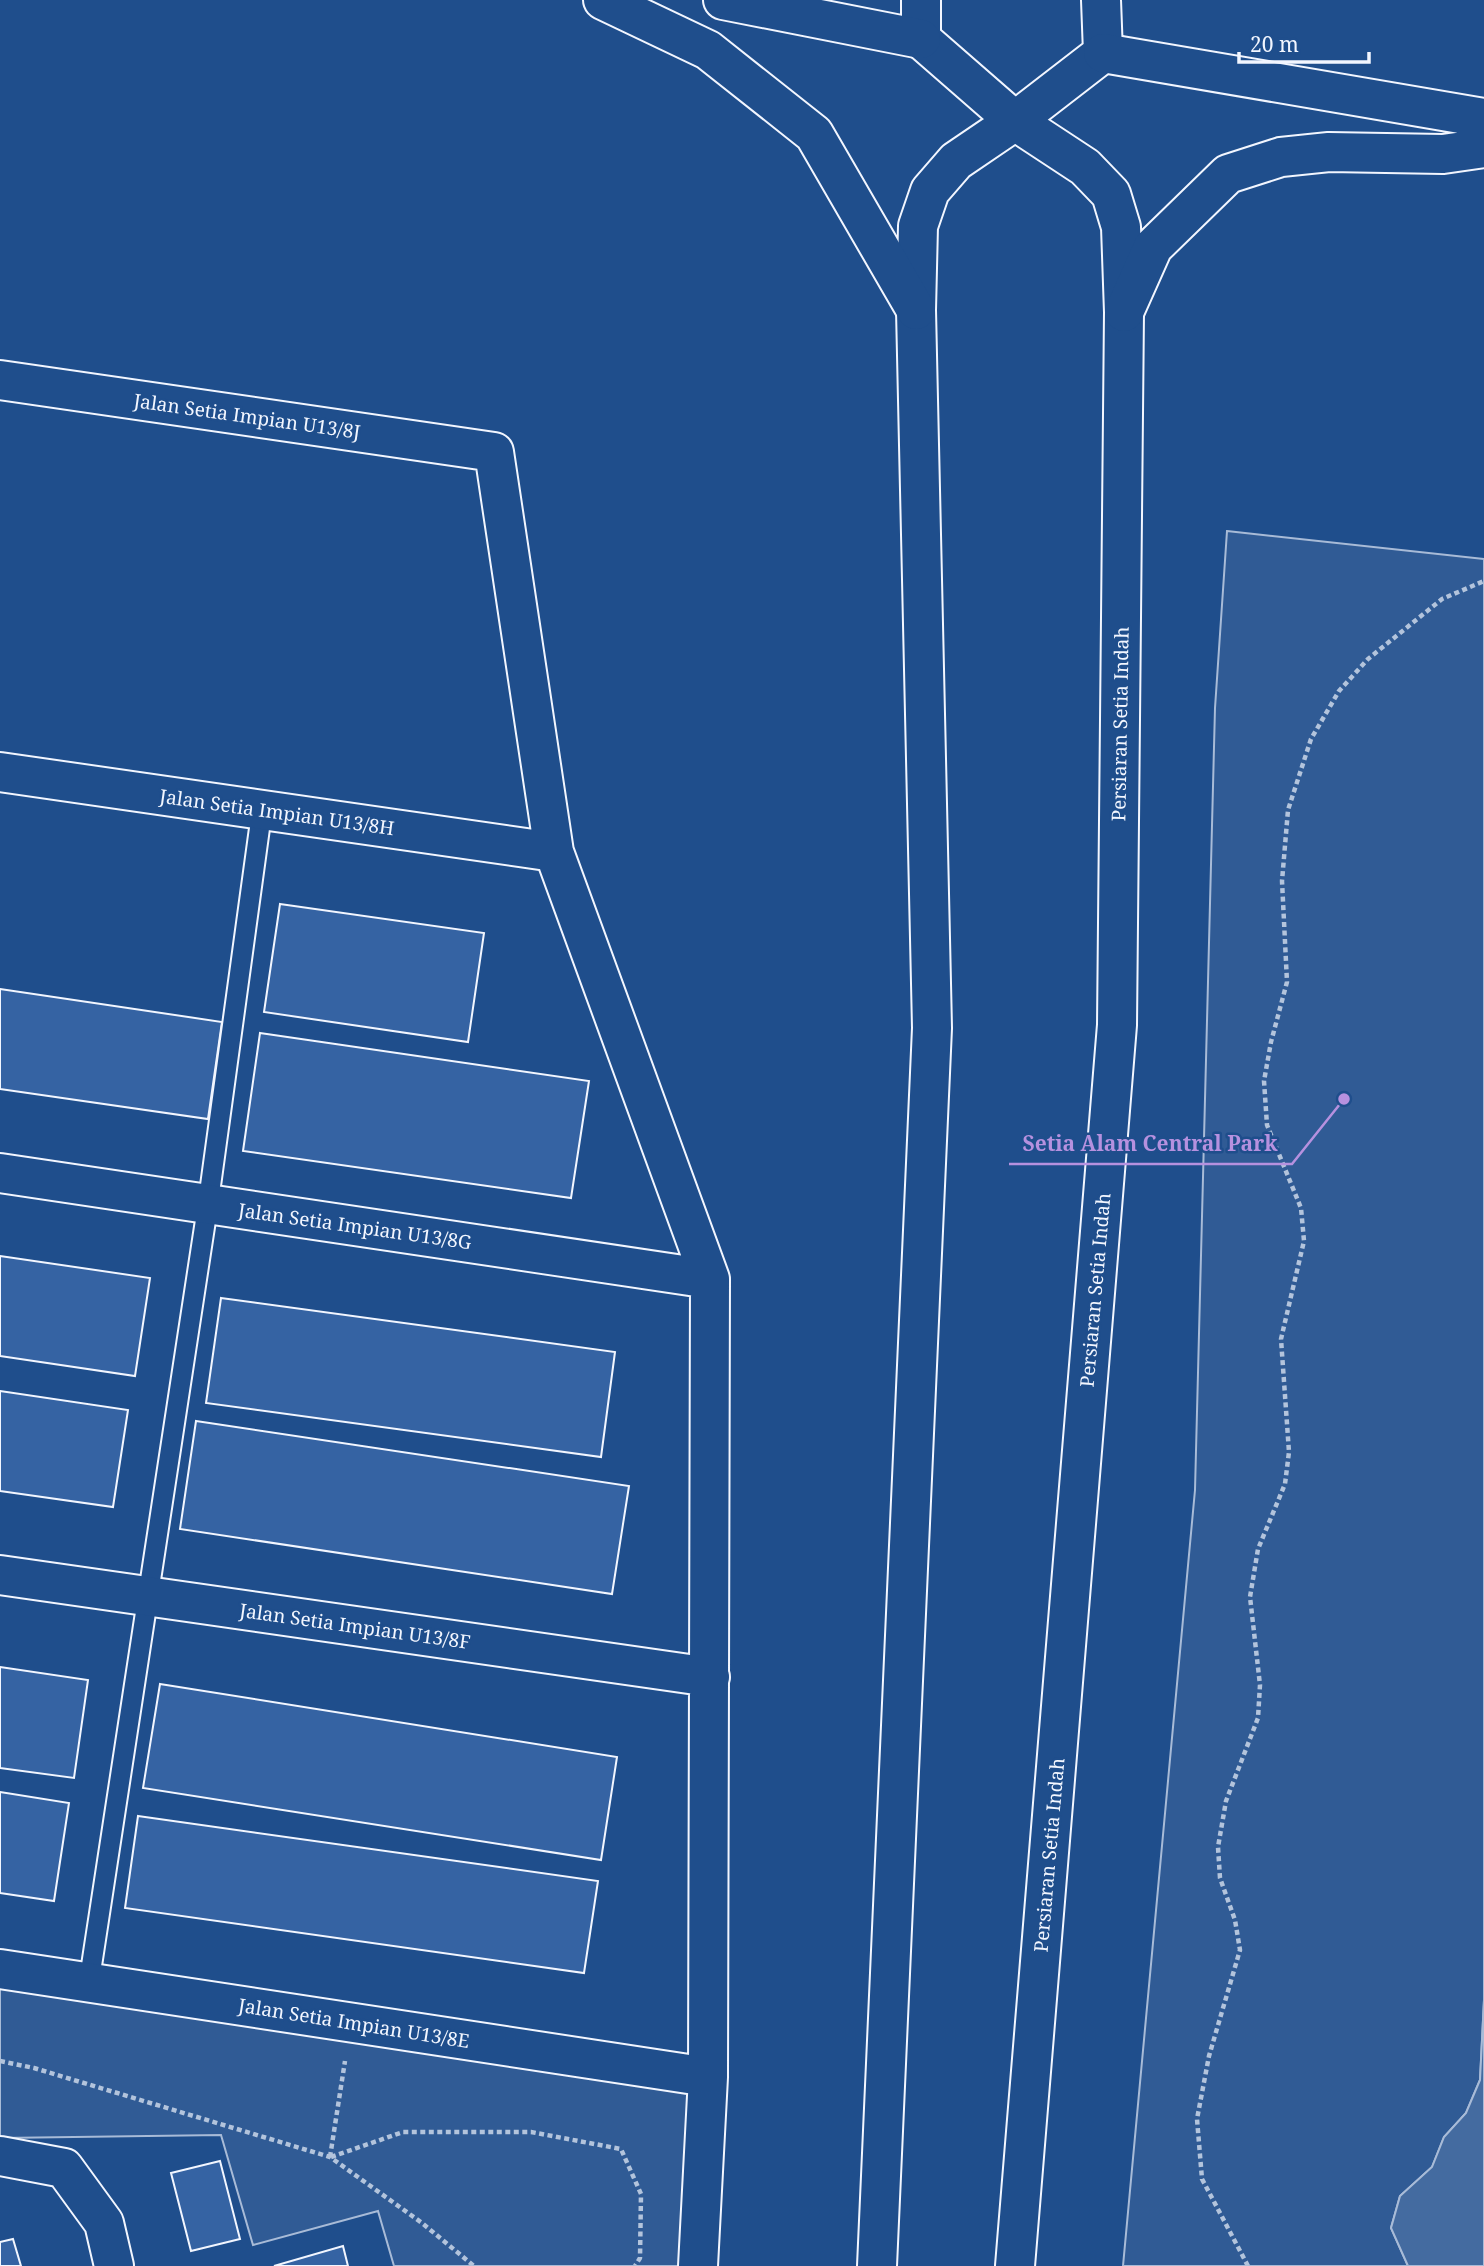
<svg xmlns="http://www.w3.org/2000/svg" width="1484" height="2266" font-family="'Noto Serif',serif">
<rect width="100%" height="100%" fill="#1f4e8c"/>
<path fill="#305b95" stroke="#a8bbd7" stroke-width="2" d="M1227,531L1484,559V2000L1480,2080L1466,2113L1444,2137L1432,2167L1400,2196L1391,2228L1408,2266H1123L1195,1490L1215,708Z
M0,1969L708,2077L698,2266H394L378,2211L253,2245L221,2135L0,2138Z"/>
<path fill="#446ba0" stroke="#a8bbd7" stroke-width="2" d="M1484,2000V2266H1408L1391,2228L1400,2196L1432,2167L1444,2137L1466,2113L1480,2080Z"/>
<path fill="#3563a3" stroke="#f2f6ff" stroke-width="2" d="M280,904L484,933L468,1042L264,1012Z
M0,989L222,1022L208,1119L0,1089Z
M260,1033L589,1081L571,1198L243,1151Z
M0,1256L150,1278L135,1376L0,1356Z
M221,1298L615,1352L601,1457L206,1403Z
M0,1391L128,1410L113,1507L0,1491Z
M196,1421L629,1486L612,1594L180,1529Z
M0,1667L88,1680L74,1778L0,1768Z
M160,1684L617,1757L601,1860L143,1788Z
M0,1792L69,1803L54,1901L0,1893Z
M138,1816L598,1881L584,1973L125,1908Z
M220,2161L240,2239L191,2251L171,2173Z
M13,2239L21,2266H0V2242Z
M343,2246L348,2266H274Z"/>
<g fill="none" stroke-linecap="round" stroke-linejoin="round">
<defs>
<path id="service" d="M89,1982L208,1204L262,810"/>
<path id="minor" d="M0,380L494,452L554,852L710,1279L708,2077L698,2266
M0,772L554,852
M0,1173L710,1279
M0,1575L710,1677
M0,1969L708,2077
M0,2156L64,2168L104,2223L114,2266"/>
<path id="tertiary" d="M877,2266L932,1028L916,310
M1015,2266L1117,1025L1124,312"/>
<path id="secondary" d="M921,0V39L1015,121L1085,167L1111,194L1121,227L1124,312
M916,310L918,226L930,191L956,161L1015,121L1103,53L1101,0"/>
<path id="trunk" d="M603,0L708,50L814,134L916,310
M723,0L921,39
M1103,53L1484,118
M1124,312L1153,247L1228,174L1281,157L1329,152L1443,154L1484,148"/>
</defs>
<use href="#service" stroke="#f2f6ff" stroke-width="23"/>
<use href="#minor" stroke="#f2f6ff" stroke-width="42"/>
<use href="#tertiary" stroke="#f2f6ff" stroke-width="42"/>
<use href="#secondary" stroke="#f2f6ff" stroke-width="42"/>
<use href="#trunk" stroke="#f2f6ff" stroke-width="42"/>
<path stroke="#b3c4dc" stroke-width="4.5" stroke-dasharray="5 3.5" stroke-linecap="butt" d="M0,2061L34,2068L330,2157L422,2223L474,2266
M330,2157L345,2061
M331,2157L403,2132H531L621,2149L641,2194L640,2258L635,2266
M1248,2266L1202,2179L1197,2119L1209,2056L1240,1950L1235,1920L1220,1878L1218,1847L1226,1801L1258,1718L1260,1685L1250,1597L1258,1549L1285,1484L1289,1452L1281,1339L1304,1241L1301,1208L1267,1125L1264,1081L1271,1042L1287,982L1282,881L1288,810L1311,739L1339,691L1368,659L1442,599L1484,581"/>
<use href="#service" stroke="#1f4e8c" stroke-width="19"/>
<use href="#minor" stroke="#1f4e8c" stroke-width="38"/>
<use href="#tertiary" stroke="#1f4e8c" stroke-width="38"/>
<use href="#secondary" stroke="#1f4e8c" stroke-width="38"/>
<use href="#trunk" stroke="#1f4e8c" stroke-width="38"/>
</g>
<g text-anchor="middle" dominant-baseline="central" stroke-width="5" stroke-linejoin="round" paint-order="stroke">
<g font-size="19" fill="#f2f6ff" stroke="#1f4e8c">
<text transform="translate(247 416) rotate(8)">Jalan Setia Impian U13/8J</text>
<text transform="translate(1120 724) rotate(-89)">Persiaran Setia Indah</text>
<text transform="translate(277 812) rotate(8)">Jalan Setia Impian U13/8H</text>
<text transform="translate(355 1226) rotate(8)">Jalan Setia Impian U13/8G</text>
<text transform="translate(1095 1290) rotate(-85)">Persiaran Setia Indah</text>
<text transform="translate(355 1626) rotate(8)">Jalan Setia Impian U13/8F</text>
<text transform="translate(1049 1855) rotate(-85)">Persiaran Setia Indah</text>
<text transform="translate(354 2023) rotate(9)">Jalan Setia Impian U13/8E</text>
</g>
</g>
<path fill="none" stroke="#b691df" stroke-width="2.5" d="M1344 1099L1292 1164H1009"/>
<circle fill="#b691df" stroke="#1f4e8c" stroke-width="2.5" cx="1344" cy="1099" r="7"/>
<g font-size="21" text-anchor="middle" font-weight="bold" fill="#b691df" stroke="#1f4e8c" stroke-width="5" stroke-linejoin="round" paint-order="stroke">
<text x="1150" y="1151">Setia Alam Central Park</text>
</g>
<path d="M1239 52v10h130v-10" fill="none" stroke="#f2f6ff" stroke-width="3.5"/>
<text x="1250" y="52" font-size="21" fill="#f2f6ff" stroke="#1f4e8c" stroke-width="5" paint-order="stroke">20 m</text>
</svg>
